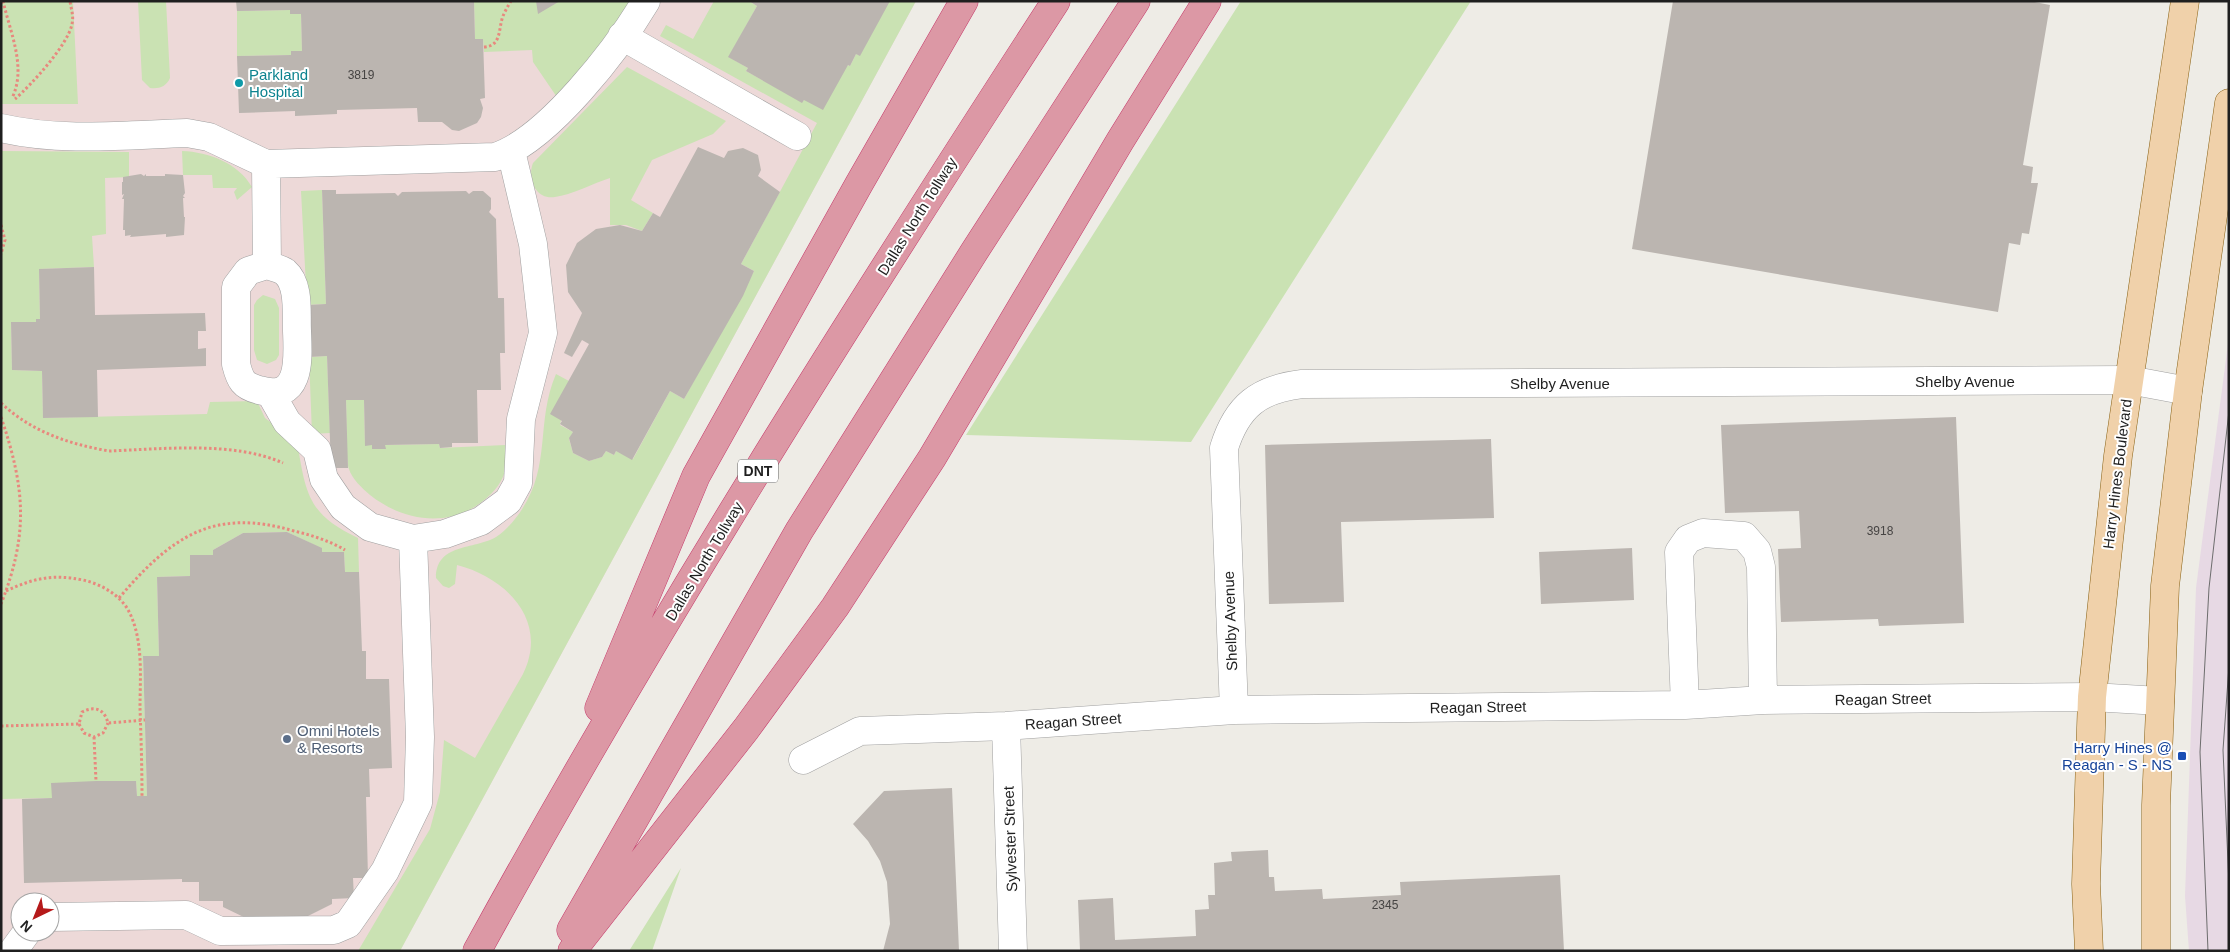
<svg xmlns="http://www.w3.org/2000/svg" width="2230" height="952" font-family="Arial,sans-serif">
<rect width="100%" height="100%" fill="#eeece6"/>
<path fill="#edd9d8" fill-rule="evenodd" d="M1,1H916L400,951H1ZM20,902H50V932H20Z"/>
<path fill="#e7d9e4" d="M2229,336V951H2189L2185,896L2196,588Z"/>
<path fill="#cae2b3" d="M1,1H73L78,104H1Z
M138,1H166L170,78C166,87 159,89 150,88L142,80Z
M474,1H646L563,106L533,62L532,50L484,52L483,39H475Z
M714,1H749L757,6L729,57L748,68L746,71L802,102L848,65L850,66L856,54L860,55L889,1H916L400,951H358L430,829L440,792L444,740L475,758L523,674C549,621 507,578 457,565L455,584L449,588L443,586L436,578C436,543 474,550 496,537C503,533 510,525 515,519C554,470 534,425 556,374L569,381L560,425L573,432L569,439L573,453L589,461L602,457L606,451L614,455L616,451L633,459L670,391L684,399L754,271L741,264L817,123L660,36L666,25L693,39Z
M1241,1H1471L1191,442L966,435Z
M290,10V14H301L302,51H291V55L237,56V11Z
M627,67L726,121L713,134L652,160L631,200L653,213L642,231L626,225H610V178C594,183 571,195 555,197C535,200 527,178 533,163Z
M1,151L129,152V177L105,178L106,234L92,236L94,267L39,269L40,319H36V322H11L12,370L42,371L43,418L207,414L210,402L257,401L265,418L297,442C306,493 307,514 358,538L359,572H345L344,552H322L321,548L287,532L243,533L213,550V555H190V576L157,577L159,656L143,657L147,796H137L136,781H96L52,798L1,799Z
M182,151C209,152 238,163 252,187L237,200L234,192L237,188H213L212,175H183Z
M322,190L326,304L307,305L301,191Z
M263,295L275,299L279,308V355L276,360L267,364L257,360L254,350V305L257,300Z
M327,356L330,433L312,434L309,357Z
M346,400H364L365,445H372L373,449H385V445L439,444L440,448L505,445C509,465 505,480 491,494C456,529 407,524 370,495C362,488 352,479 349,469C345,457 347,415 346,400Z
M681,868L652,951H629Z"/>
<path fill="#bbb5b0" d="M236,1H474L475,39H483L485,98L480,99L483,108L481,117L477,123L459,131L452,130L442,122H418L417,108L337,110V114L295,116V111L239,113L237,56L291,55V51H302L301,14H290V10L237,11Z
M536,1H560L538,14Z
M749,1H890L860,56L856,54L850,66L848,65L823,110L804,100L802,103L746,71L748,68L728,57L757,6Z
M1673,1H2030L2050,5L2023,165L2033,167L2031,183H2038L2029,234L2022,233L2020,245L2009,243L1998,312L1632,249Z
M698,147L724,158L728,151L743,148L758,155L761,170L758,176L780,192L741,264L754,271L743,296L684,399L670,391L632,460L616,451L614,455L606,451L602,457L589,461L573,453L569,438L573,432L560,424L562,421L550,414L589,344L582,340L572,357L564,353L582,313L568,292L566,265L577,243L596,229L620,225L642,231L653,213L660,217Z
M141,174L144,176L146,174V176H165V174L183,175L185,193L183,196L185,198H183L184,217H185L184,235L166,237V234L130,237L131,235L125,236V230H123L124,199H122L124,194L122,195V182H123V177Z
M322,190H336V194L395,193L398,196L402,192L466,191L469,194L473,191H483L491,198V209L489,212L496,219L498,298H504L505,353H500L501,390H477L478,443H452V447L440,448L439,444L385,445L386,449H372V445L365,446L364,400H346L348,468H331L327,356L309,357L307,305L326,304Z
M94,267L95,315L205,313L206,331H198V349L206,348V366L97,370L98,417L43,418L42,371L12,370L11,322H36V319H40L39,269Z
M1956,417L1964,623L1879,626L1878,619L1781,622L1778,549L1801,548L1799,511L1725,513L1721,425Z
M1491,439L1494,518L1341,522L1344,602L1269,604L1265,445Z
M287,532L322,548V552H344L345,572H359L362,651H366V679H389L392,768L369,769L370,797H366L368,878H353L354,898L332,899V904L298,921L254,922L223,907V901H199V882H182V879L24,883L22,799L52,798L51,783L96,781H136L137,796H147L143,656H159L157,577L190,576V555H213V550L243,533Z
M1632,548L1634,600L1541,604L1539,552Z
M952,788L959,951H883L890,924L887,882L880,861L868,841L853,824L884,791Z
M1268,850L1269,877H1274L1275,891L1322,889L1323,899L1401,895L1400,882L1560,875L1564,951H1080L1078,900L1113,898L1115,940L1196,936L1195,910L1209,909L1208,895H1215L1214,863L1232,861L1231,852Z"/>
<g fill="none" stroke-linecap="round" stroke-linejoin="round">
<defs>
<path id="minor" d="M622,36L797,136
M1,128C61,142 126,135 187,133L209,137L266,164L495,157C548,140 618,48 646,1
M266,164L267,265
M267,265C272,267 281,269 285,272C300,285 296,313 297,331C298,358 302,403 259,390C243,386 240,380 236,364V287L248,271Z
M413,539L445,534L481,521L508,501L518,483L521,419L543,333L533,244L511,151
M1685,705L1679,552L1688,539L1703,533L1744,536L1757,551L1761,567L1763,700
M1234,710L1224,448C1237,406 1259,389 1302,384L2129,380L2188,391
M1006,726L1013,951
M803,760L860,731L1006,726L1234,710L1685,705L1763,700L2092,697L2160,701
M50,917L186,915L220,931L334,930L348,924L385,871L418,803L420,737L413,539L370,527L343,507L324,479L317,450L287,422L271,394
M13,951L27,932"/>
<path id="major" d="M2089,951L2086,884L2092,697L2118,456L2185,1
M2156,951V805L2165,586L2188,391L2229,103"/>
<path id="highway" d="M599,708L696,476L859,184L964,1
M571,930L799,531L974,252L1136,1
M477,951C655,626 854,312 1056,1
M572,951L746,729L835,607L932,458L1120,141L1207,1"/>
</defs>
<use href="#minor" stroke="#a0a0a0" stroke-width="29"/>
<use href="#major" stroke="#876013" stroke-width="29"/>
<use href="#highway" stroke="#c53b6b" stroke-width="29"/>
<path stroke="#e8887e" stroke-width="3" stroke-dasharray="2.5 2.5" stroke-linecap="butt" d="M3,1C10,32 27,68 12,98
M484,47C502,46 498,29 503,16C505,11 508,6 511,1
M15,99C31,85 68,45 72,24C74,16 71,9 70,1
M1,225L5,240L1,254
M1,403C32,432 69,444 109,451C163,449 234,441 283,463
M1,417C25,488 29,533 1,604
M6,591C34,578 53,574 83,580C100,584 117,593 127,608C144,637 140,676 140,708C141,737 142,767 142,796
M119,598C171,537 213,507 294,531C311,535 330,541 345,550
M79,724L84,733L94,737L103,733L108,723
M1,726L79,724L82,712C94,706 104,708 108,723L145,720
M94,737L96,781"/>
<use href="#minor" stroke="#fff" stroke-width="28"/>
<use href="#major" stroke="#f0d1aa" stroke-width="28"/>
<use href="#highway" stroke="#dc98a5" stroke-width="28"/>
<path stroke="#6d6d6d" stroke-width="1" d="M2229,666L2223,750L2229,885
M2208,951L2200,752L2209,588L2229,411"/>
</g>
<circle fill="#0f9aa8" stroke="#fff" stroke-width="2" cx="239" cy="83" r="5"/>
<circle fill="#5c6f8a" stroke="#fff" stroke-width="2" cx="287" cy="739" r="5"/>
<rect fill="#1a4fb4" stroke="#fff" stroke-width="2" x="2177" y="751" width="10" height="10" rx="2.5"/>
<g text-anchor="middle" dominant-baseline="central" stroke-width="4" stroke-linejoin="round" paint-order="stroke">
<g font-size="12" fill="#464443">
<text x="361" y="75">3819</text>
<text x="1880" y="531">3918</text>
<text x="1385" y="905">2345</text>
</g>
<rect fill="#fff" stroke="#626262" stroke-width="1" x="738" y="459.5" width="40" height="23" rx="4"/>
<g font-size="14" font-weight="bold" fill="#1f1f1f">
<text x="758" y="471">DNT</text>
</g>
<g font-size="15" fill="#0d838f" stroke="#fff" text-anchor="start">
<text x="249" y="74">Parkland<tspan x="249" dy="17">Hospital</tspan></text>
</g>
<g font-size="15" fill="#1f1f1f" stroke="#fff">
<text transform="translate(917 216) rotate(-58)">Dallas North Tollway</text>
<text x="1965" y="381">Shelby Avenue</text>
<text x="1560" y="383">Shelby Avenue</text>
<text transform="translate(2117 474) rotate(-83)">Harry Hines Boulevard</text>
<text transform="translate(704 561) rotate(-59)">Dallas North Tollway</text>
<text transform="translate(1230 621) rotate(-92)">Shelby Avenue</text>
<text transform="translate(1883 699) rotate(-1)">Reagan Street</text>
<text transform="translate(1478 707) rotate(-1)">Reagan Street</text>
<text transform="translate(1073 721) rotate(-4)">Reagan Street</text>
<text transform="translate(1010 839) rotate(-92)">Sylvester Street</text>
</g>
<g font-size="15" fill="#4e5e75" stroke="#fff" text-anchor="start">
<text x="297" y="730">Omni Hotels<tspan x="297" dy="17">&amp; Resorts</tspan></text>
</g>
<g font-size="15" fill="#164399" stroke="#fff" text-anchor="end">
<text x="2172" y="747">Harry Hines @<tspan x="2172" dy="17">Reagan - S - NS</tspan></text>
</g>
</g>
<rect width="2230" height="952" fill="none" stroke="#1f1f1f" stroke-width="5"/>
<g transform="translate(35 917) rotate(223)"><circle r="24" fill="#ffffff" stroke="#a5a5a5"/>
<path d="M0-4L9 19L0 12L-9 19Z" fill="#b5191a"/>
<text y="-8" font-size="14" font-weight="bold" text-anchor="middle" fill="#1f1f1f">N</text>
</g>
</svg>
